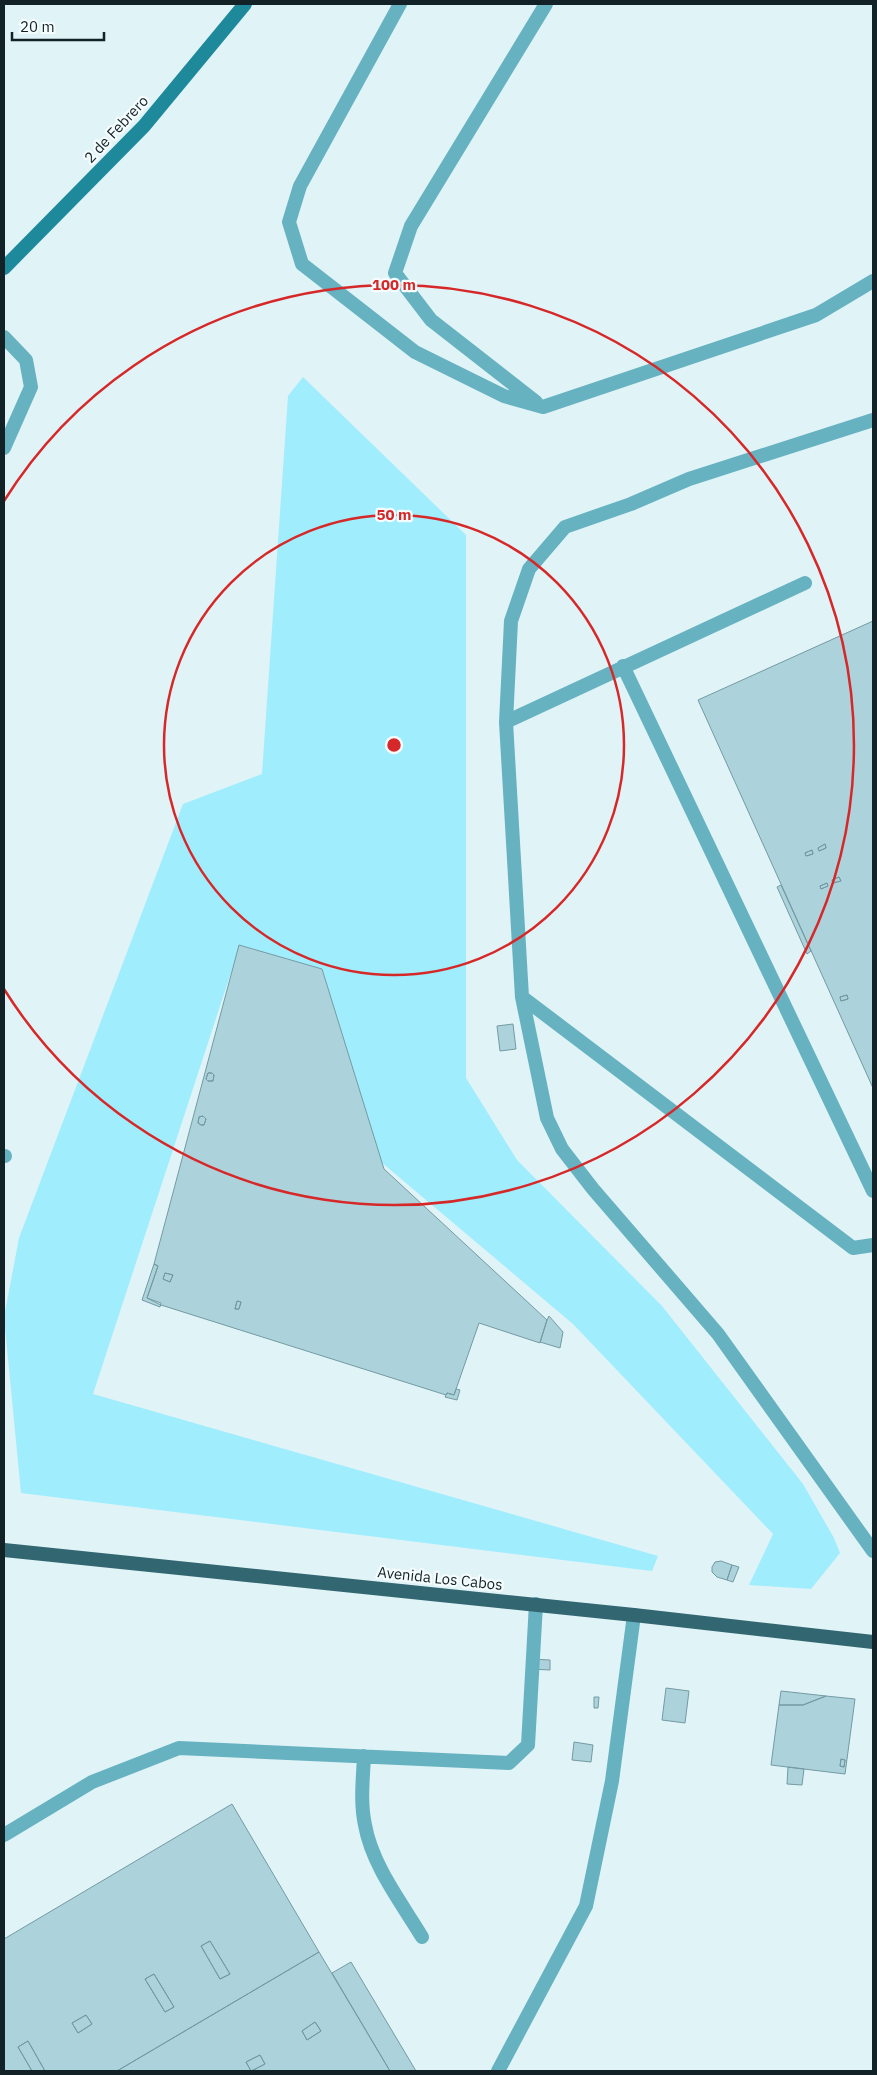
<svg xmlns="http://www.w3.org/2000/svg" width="877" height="2075" font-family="'IBM Plex Sans',sans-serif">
<rect width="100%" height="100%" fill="#f5fcfe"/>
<path fill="#e0f3f7" d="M4,4H873V2071H4Z"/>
<path fill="#a0edfd" d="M303,377L466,535V1078L517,1160L662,1306L803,1484L834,1538L840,1553L811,1589L749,1585L773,1534L573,1324L381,1162L322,969L240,945L93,1394L658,1556L652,1571L21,1493L4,1317L19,1238L183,804L262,774L288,396Z"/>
<path fill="#acd3dc" stroke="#749aa2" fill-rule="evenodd" d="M873,621V1088L698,700ZM825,844L826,848L819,851L818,848ZM812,850L813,854L806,856L805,853ZM839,877L841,881L833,883L832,880ZM827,883L828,886L821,889L820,886ZM847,995L848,999L841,1001L840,997Z
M825,844L826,848L819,851L818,848Z
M812,850L813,854L806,856L805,853Z
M839,877L841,881L833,883L832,880Z
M827,883L828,886L821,889L820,886Z
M781,885L811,951L807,954L777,887Z
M239,945L322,969L384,1169L547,1320L540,1343L479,1323L454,1395L447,1393L446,1395L161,1305L147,1298L158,1266L154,1264ZM208,1073H212L214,1075L213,1081H208L206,1079ZM203,1116L206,1119L204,1125H201L198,1123L199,1117ZM165,1273L173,1275L170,1282L163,1279ZM237,1301L241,1302L239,1309H235Z
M847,995L848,999L841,1001L840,997Z
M513,1024L516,1049L500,1051L497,1026Z
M208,1073H212L214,1075L213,1081H208L206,1079Z
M203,1116L206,1119L204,1125H201L198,1123L199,1117Z
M154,1264L158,1266L147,1298L161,1303L160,1307L142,1300Z
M165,1273L173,1275L170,1282L163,1279Z
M237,1301L241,1302L239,1309H235Z
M549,1316L563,1332L560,1348L540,1342L547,1320Z
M456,1389L460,1390L457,1400L445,1397L447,1393L454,1395Z
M721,1561L732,1565L727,1580L717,1577L712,1572V1567L715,1562Z
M732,1565L739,1567L733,1582L727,1580Z
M532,1659L550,1660V1670L530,1669Z
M666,1688L689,1691L685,1723L662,1720Z
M781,1691L826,1696L803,1705H779Z
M826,1696L855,1699L845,1774L771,1765L779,1705H803ZM841,1759L845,1760L844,1767L840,1766Z
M594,1697H599L598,1708H594Z
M574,1742L593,1745L591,1762L572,1760Z
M841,1759L845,1760L844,1767L840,1766Z
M788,1767L804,1769L802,1785L787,1784Z
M232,1804L319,1952L117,2071H45L28,2041L18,2047L32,2071H4V1939ZM210,1941L230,1974L220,1979L201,1946ZM154,1974L174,2007L165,2012L145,1979ZM86,2015L92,2024L78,2033L72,2023Z
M210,1941L230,1974L220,1979L201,1946Z
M319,1952L390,2071H252L265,2064L260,2055L246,2062L251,2071H117ZM315,2022L321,2031L307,2040L302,2031Z
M351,1962L416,2071H390L332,1973Z
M154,1974L174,2007L165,2012L145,1979Z
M86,2015L92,2024L78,2033L72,2023Z
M315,2022L321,2031L307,2040L302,2031Z
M28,2041L45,2071H32L18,2047Z
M260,2055L265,2064L251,2071L246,2062Z"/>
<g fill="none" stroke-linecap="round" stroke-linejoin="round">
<path stroke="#66b2c1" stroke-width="14" d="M400,4L300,186L289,222L302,264L415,352L504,396L543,407L816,315L873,281
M4,337L26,360L31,387L4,448
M536,402L431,320L395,273L411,226L546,4
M873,420L689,479L631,504L565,527L529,569L511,621L506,722L522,997L547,1118L562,1149L593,1189L718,1334L873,1551
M623,666L873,1191
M506,722L805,583
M522,997L853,1248L873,1245
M4,1156H5
M364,1756C363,1779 360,1802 365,1825C372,1865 401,1902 422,1937
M4,1835L92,1782L179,1748L509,1763L528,1745L536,1604
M498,2071L586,1906L612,1781L634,1615"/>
<path stroke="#1f899c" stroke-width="14" d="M4,268L144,126L245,4"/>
<path stroke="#326772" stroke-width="14" d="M4,1550L634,1615L873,1642"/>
</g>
<g fill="none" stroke="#d62828" stroke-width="2.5">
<circle cx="394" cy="745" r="230"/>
<path d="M4 501A460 460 0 1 1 4 989"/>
</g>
<g text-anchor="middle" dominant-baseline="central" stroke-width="4.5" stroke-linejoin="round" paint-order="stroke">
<g font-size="15" fill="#132226" stroke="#f5fcfe">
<text transform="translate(116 129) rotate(-47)">2 de Febrero</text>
<text transform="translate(440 1578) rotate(6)">Avenida Los Cabos</text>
</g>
</g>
<circle cx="394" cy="745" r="8" fill="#d62828" stroke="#f5fcfe" stroke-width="2.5"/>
<g font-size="15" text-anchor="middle" font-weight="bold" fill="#d62828" stroke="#f5fcfe" stroke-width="4.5" stroke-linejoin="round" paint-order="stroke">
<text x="394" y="290">100 m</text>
<text x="394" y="520">50 m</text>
</g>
<rect width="877" height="2075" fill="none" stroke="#132226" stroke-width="10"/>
<path d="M12 32v8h92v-8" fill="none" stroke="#132226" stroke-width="2.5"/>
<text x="20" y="32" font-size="15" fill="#132226" stroke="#f5fcfe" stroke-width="4" paint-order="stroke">20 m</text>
</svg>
